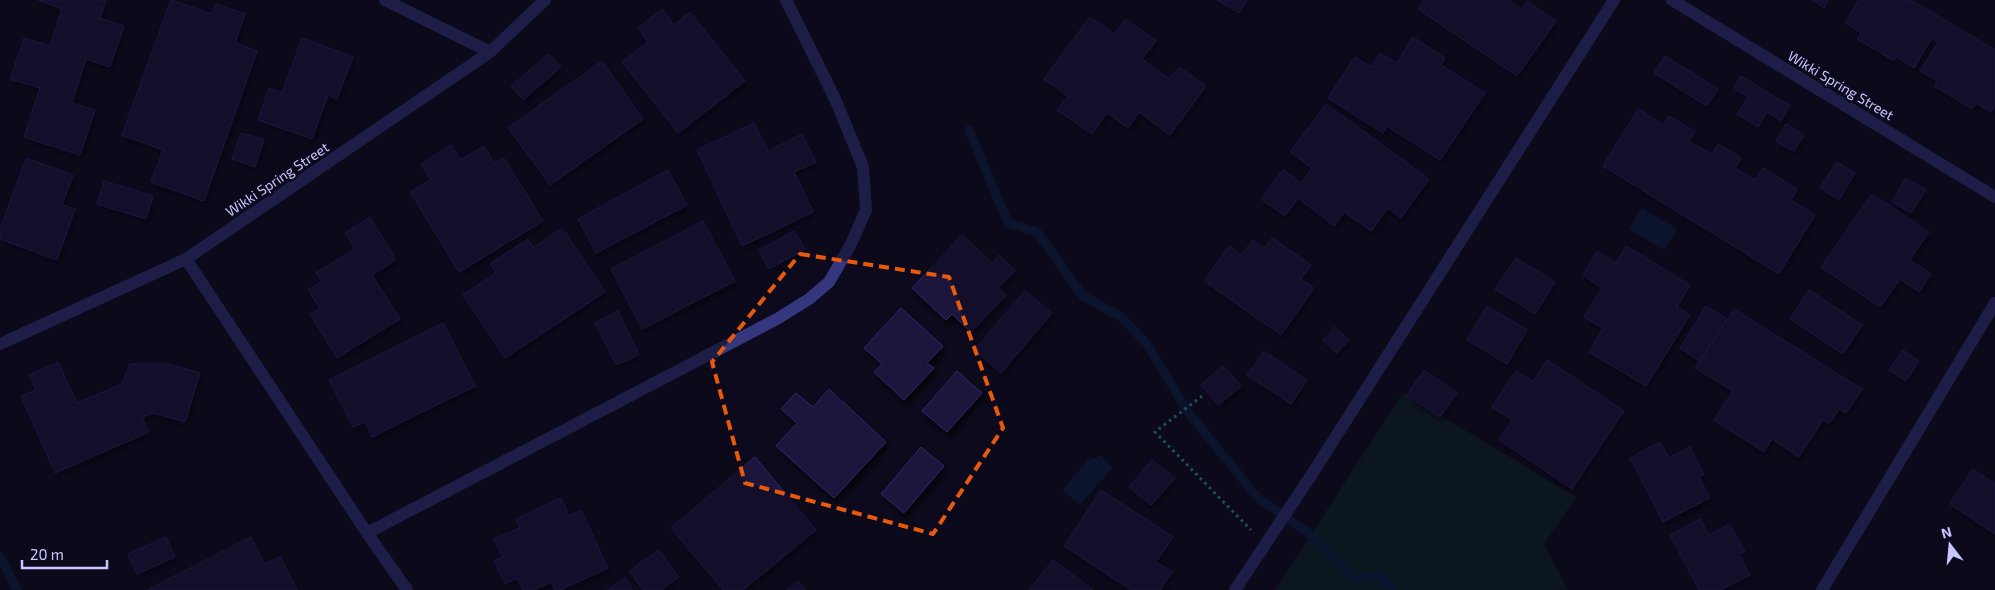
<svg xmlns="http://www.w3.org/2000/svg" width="1995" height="590" font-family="'Exo 2',sans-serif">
<defs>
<filter id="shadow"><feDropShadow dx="3" dy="5.5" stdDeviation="2.5" flood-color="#0009"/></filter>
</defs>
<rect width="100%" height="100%" fill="#0c0a1c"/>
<path fill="#0d2623" d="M1403,393L1576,497L1544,544L1568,590H1275Z"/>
<path fill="#0a2341" d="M1642,208L1677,229L1664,250L1629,229Z
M1100,456L1113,467L1080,505L1062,490L1087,461Z"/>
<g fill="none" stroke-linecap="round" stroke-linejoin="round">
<path stroke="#0a2341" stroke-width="9" d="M969,130L1008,223L1037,232L1083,296L1121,317L1147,344L1188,412L1257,497L1307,532L1355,578L1379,576L1393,590
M0,556L17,590"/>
</g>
<path fill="#1b163e" stroke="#2f276a" filter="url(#shadow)" d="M38,0H106L100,18L124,26L110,67L86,59L72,103L95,110L80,155L24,137L40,88L10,79L24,38L50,46L62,9Z
M171,0L212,14L216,4L245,14L235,43L257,51L204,201L151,182L163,150L122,135Z
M1217,0H1247L1239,13Z
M1424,0H1508L1521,9L1527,1L1556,21L1517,76L1418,9Z
M1812,0H1828L1824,8Z
M1859,0H1911L1995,50V105L1991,112L1976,103L1972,109L1934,86L1937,81L1920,71L1938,42L1932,38L1914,68L1896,57L1894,61L1857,39L1861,33L1845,23Z
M662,9L674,25L690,12L745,81L678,133L622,62L648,42L638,28Z
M1090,17L1114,34L1126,19L1156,41L1142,59L1169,79L1179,67L1206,86L1170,135L1139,112L1128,128L1107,113L1092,134L1057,110L1068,96L1044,79Z
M1413,37L1445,58L1441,65L1485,93L1440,160L1387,126L1383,133L1328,98L1355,57L1371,67L1380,53L1397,63Z
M302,38L353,57L337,99L328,95L312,139L258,120L269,88L282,93Z
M549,54L561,67L523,100L511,86Z
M1665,56L1718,89L1707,106L1654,73Z
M602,61L643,119L550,185L508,128Z
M1741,76L1790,106L1781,121L1767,112L1758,127L1737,114L1748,97L1734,88Z
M1326,104L1429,179L1401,218L1388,208L1371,231L1344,212L1334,226L1298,198L1285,216L1261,199L1283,170L1301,183L1312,168L1290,152Z
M1638,109L1663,125L1669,116L1695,132L1689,141L1712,155L1718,144L1741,158L1735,168L1755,180L1763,168L1797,189L1791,200L1815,215L1779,274L1603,166Z
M754,123L768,151L802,134L816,162L794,172L813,212L742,246L697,150Z
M1786,124L1804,135L1794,151L1776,141Z
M241,133L264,140L255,167L232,159Z
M451,145L461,160L484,146L494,163L504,158L543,221L459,272L410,192L431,180L421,164Z
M26,158L73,175L62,205L75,209L57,260L0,239V230Z
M1837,162L1855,173L1839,200L1820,188Z
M668,170L687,205L596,253L578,219Z
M1906,178L1926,190L1911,213L1892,202Z
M104,181L153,196L146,219L97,204Z
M1872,194L1929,232L1910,260L1931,274L1919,292L1900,279L1880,307L1821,267Z
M370,217L396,260L372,275L400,319L337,358L310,314L320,308L308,290L322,281L316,273L355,249L345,233Z
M703,221L735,281L642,329L611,269Z
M562,228L605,292L505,358L463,295L496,273L490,264L528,239L533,248Z
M794,231L805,249L769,269L759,250Z
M962,235L992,263L999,255L1015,271L998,288L1006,295L971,332L952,314L946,320L912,288Z
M1272,238L1311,265L1301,279L1314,288L1281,335L1204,281L1229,246L1241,255L1253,240L1265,248Z
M1626,246L1690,285L1677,307L1690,315L1646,386L1589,352L1603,328L1584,317L1602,288L1583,275L1597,251L1616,263Z
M1516,258L1555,282L1535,314L1495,289Z
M1809,290L1862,325L1843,354L1790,319Z
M1025,291L1052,313L1001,373L974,350Z
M1487,306L1527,330L1507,364L1467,340Z
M1706,306L1727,319L1700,361L1680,348Z
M901,308L943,346L927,363L934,368L904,400L874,372L882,364L864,348Z
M1734,309L1862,389L1846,413L1839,409L1829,424L1823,420L1799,457L1772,439L1764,452L1714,420L1733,391L1695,368Z
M618,311L639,355L616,365L595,323Z
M443,323L475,386L372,437L365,422L353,427L329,380Z
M1334,327L1349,340L1337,353L1323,341Z
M1903,350L1919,361L1906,381L1889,370Z
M1264,351L1307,380L1291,404L1247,375Z
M1547,360L1624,411L1572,489L1499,440L1512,420L1492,407L1516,371L1533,382Z
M58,362L77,403L122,384L130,364H168L200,373L185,422L154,413L142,417L149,432L55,473L21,396L36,390L29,375Z
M1223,366L1241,386L1218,405L1201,385Z
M1424,370L1457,393L1440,417L1407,395Z
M957,371L982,393L947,432L922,411Z
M829,389L886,442L834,498L776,446L797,423L781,409L796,393L813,407Z
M1660,442L1669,458L1690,447L1704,474L1699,477L1710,498L1663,522L1630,458Z
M921,447L944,466L904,513L881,494Z
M755,457L816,530L743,590H723L671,528Z
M1152,460L1175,478L1151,505L1129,487Z
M1973,469L1995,484V534L1950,504Z
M1101,490L1173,537L1156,562L1172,572L1160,590H1131L1064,546Z
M561,498L569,516L581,510L608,568L560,590H555L551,582L534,590H523L517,578L505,584L494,561L503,557L494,539L520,528L516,519Z
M1700,519L1709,535L1730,524L1745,552L1739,554L1750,575L1720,590H1699L1670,535Z
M166,537L175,557L137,574L128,554Z
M251,537L265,564L280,557L297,590H147Z
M659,550L679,577L661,590H643L629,571Z
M1053,560L1093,590H1029Z
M625,578L633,590H607Z
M798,581L805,590H787Z"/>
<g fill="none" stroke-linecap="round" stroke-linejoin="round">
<path stroke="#29b09d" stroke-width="3" stroke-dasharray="2.5 4" stroke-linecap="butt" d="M1202,396L1155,432L1251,530"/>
<path stroke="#34377d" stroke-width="12" d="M385,0L490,52
M1672,0L1995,197
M186,259L367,533L407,590
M0,344L186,259L490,52L545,0
M367,533L777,319L809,299L829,282L850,246L866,210L863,167L836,101L786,0
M1235,590L1312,474L1614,0
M1822,590L1995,303"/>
</g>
<path d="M0 0H1995V590H0ZM800,254L949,277L1003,428L933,534L745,483L712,362Z" fill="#0c0a1c" fill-opacity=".55" fill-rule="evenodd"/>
<path fill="none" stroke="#e8590c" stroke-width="4" stroke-dasharray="10 6" stroke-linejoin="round" d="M800,254L949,277L1003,428L933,534L745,483L712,362Z"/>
<g text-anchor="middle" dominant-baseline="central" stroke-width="5" stroke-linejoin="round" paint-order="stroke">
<g font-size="14" fill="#c8c6ff" stroke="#0c0a1c">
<text transform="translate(1841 85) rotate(31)">Wikki Spring Street</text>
<text transform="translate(277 179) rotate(-34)">Wikki Spring Street</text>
</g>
</g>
<g transform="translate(1950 545) rotate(344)" stroke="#0c0a1c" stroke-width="4" paint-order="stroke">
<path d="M0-4L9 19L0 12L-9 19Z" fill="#c8c6ff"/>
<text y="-8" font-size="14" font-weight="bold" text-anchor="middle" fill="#c8c6ff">N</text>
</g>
<path d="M22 560v8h85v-8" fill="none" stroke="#c8c6ff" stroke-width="2.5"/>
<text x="30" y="560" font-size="15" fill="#c8c6ff" stroke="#0c0a1c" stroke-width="4" paint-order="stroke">20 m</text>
</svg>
